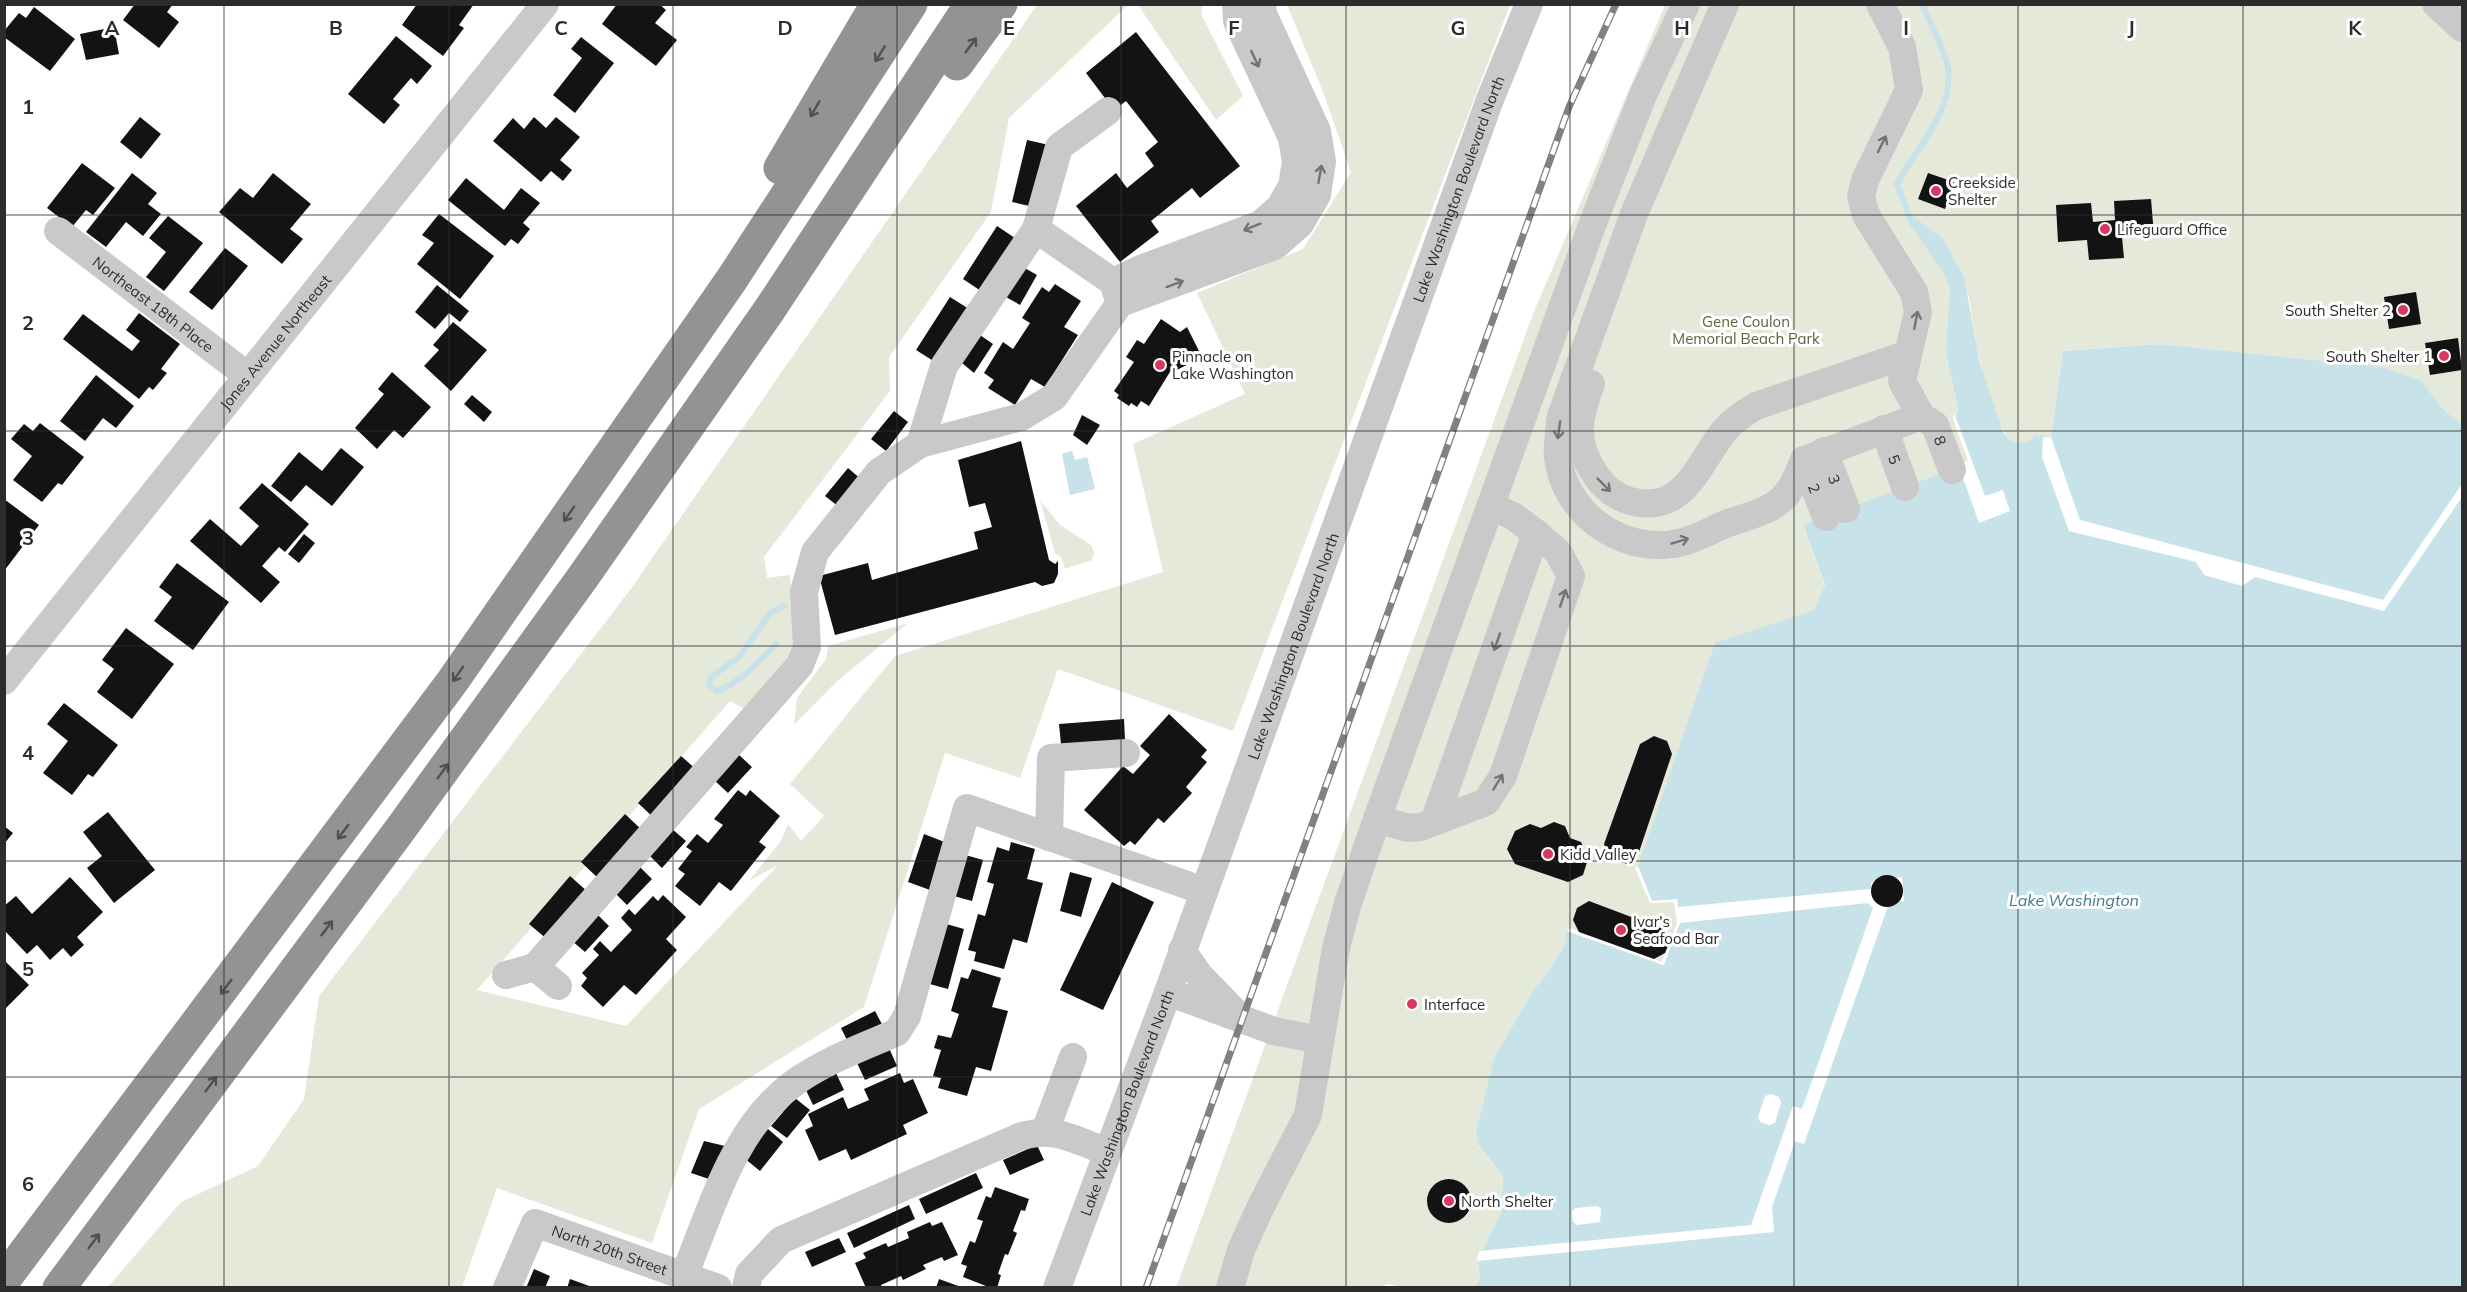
<svg xmlns="http://www.w3.org/2000/svg" width="2467" height="1292" font-family="Mulish,sans-serif">
<rect width="100%" height="100%" fill="#fff"/>
<path fill="#e5e9da" d="M1037,5H1128L1009,118L991,212L889,357L890,391L764,557L767,577L765,578L790,575L797,649L748,711L730,701L477,990L626,1026L778,865L749,881L781,841L788,824L801,841L824,816L790,784L895,656L1163,572L1133,444L1245,394L1197,293L1303,249L1351,172L1322,89L1287,5H1510L1233,731L1058,669L1020,778L945,753L864,1007L699,1109L652,1243L497,1188L462,1287L107,1288L181,1202L258,1166L304,1099L319,996L630,590Z
M1138,5H1203L1201,14L1243,96L1216,120Z
M1665,5H2462V425L2441,407L2422,381L2382,367L2160,344L2063,351L2051,437L2035,436L2026,443L2012,442C1984,411 1975,334 1968,292L1946,355L1958,408L1956,418L1972,463L1803,526L1825,586L1814,610L1715,644L1677,899L1680,923L1664,965L1567,931L1564,946L1548,973L1534,989L1494,1058L1479,1147L1503,1177L1501,1212L1478,1260L1480,1279L1473,1288H1403L1389,1284L1376,1288H1176L1533,314Z
M1040,500L1060,525L1091,545L1094,552L1092,560L1065,569L1061,557L1055,553Z
M908,623L836,682L794,725L797,698L826,659L828,646Z"/>
<path fill="#c7e2e8" d="M1911,215L1943,239L1964,277L1980,364L2003,432L2012,442L2026,443L2035,435L2051,437L2063,351L2160,344L2382,367L2422,381L2441,407L2462,425V1287L1473,1288L1480,1279L1478,1260L1501,1212L1503,1177L1479,1146L1476,1133L1494,1058L1534,989L1548,973L1564,946L1567,931L1663,965L1680,923L1677,899L1652,901L1638,866L1715,643L1814,610L1825,585L1803,525L1972,462L1956,418L1958,408L1946,355L1950,290L1944,274L1919,238Z
M1072,451L1075,460L1087,457L1095,489L1070,495L1062,454Z"/>
<path fill="#fff" d="M1954,413L1985,496L2003,490L2010,511L1979,523L1958,464L1968,461L1953,419Z
M2043,437H2051L2080,520L2383,600L2462,484V497L2384,611L2255,577L2242,586L2204,575L2196,562L2069,531L2042,457Z
M1638,866L1652,901L1677,899L1678,907L1871,889V882L1902,877L1904,901L1890,903L1888,906L1804,1144L1795,1141L1772,1207L1774,1232L1477,1261L1479,1251L1751,1225L1793,1106L1802,1109L1873,908L1868,903L1680,923L1664,965L1567,931L1570,928L1662,962L1677,923L1674,902L1650,903L1635,868Z
M1771,1094L1779,1097L1781,1103L1775,1123L1769,1125L1760,1122L1758,1117L1765,1096Z
M1598,1206L1601,1209L1600,1222L1577,1225L1573,1222L1572,1212L1575,1208Z"/>
<g fill="none" stroke-linecap="round" stroke-linejoin="round">
<path stroke="#c7e2e8" stroke-width="6" d="M1919,231L1912,223L1897,184C1916,148 1953,113 1948,69C1946,51 1929,22 1922,4
M776,644C758,663 741,682 717,691L709,685L711,677L739,657L770,613L784,606"/>
</g>
<path fill="#131313" d="M135,4H173L167,12L179,22L159,48L123,20Z
M417,4H474L459,25L464,28L443,56L402,25Z
M617,4H659L666,10L655,23L677,40L656,66L602,24Z
M34,7L75,39L50,71L4,37V31L19,13L26,18Z
M114,27L119,54L86,60L80,34Z
M1136,32L1240,166L1200,198L1192,188L1151,221L1159,232L1120,262L1076,206L1116,173L1127,188L1154,166L1145,153L1158,142L1126,101L1114,110L1086,73Z
M396,36L432,66L417,84L411,78L393,99L400,105L384,124L348,94Z
M581,37L614,63L575,113L553,95L582,58L571,49Z
M140,117L161,134L141,159L120,142Z
M534,117L546,128L556,117L580,137L560,160L572,170L563,181L551,171L541,182L493,141L513,118L524,129Z
M1027,140L1049,145L1034,207L1012,202Z
M82,163L115,188L93,215L86,210L72,227L47,208Z
M132,173L157,193L148,204L161,214L143,236L126,222L106,247L86,232Z
M273,173L311,204L290,229L303,239L282,264L219,212L240,188L253,198Z
M1928,173L1954,182L1945,209L1918,199Z
M466,178L504,210L521,188L540,203L523,223L530,229L518,244L511,239L505,246L448,200Z
M2151,199L2154,235L2122,237L2124,258L2089,260L2087,240L2058,242L2056,205L2091,203L2093,222L2115,220L2114,201Z
M439,214L494,256L460,299L417,264L434,243L422,235Z
M168,216L203,243L164,291L146,277L166,252L149,238Z
M997,226L1015,238L981,291L963,279Z
M225,248L248,266L212,310L189,292Z
M1023,267L1037,275L1020,305L1006,297Z
M1055,284L1081,301L1064,327L1078,335L1045,387L1031,379L1015,405L988,388L994,380L984,373L1003,342L1013,349L1030,323L1022,318L1042,287L1049,292Z
M437,285L469,311L460,322L449,313L435,329L415,312Z
M2416,292L2421,324L2389,329L2384,297Z
M950,297L969,309L935,362L916,350Z
M139,313L180,344L161,369L167,373L153,390L149,387L139,399L63,339L83,314L132,351L140,341L126,330Z
M1161,319L1180,332L1187,327L1202,357L1175,371L1173,367L1149,406L1141,401L1137,407L1131,403L1129,406L1117,398L1119,395L1114,391L1134,362L1126,357L1137,340L1144,344Z
M453,322L487,350L451,391L424,366L439,350L433,345Z
M980,335L993,344L974,373L962,363Z
M2458,338L2462,370L2430,375L2425,343Z
M392,372L431,407L403,438L394,430L377,449L355,428L384,394L378,389Z
M96,375L134,406L116,428L103,418L85,441L60,421Z
M472,395L492,412L484,422L464,404Z
M894,411L908,422L886,451L871,439Z
M1082,415L1100,425L1087,445L1073,435Z
M40,423L84,457L62,485L58,483L42,502L13,480L32,456L11,439L24,424L33,431Z
M1021,441L1049,560L1055,564L1058,561V574L1054,583L1042,586L1035,582L835,635L819,576L868,563L872,580L978,549L974,532L992,527L985,503L969,507L958,460Z
M341,448L364,467L332,506L306,485L291,502L271,486L299,452L322,471Z
M848,468L862,480L839,507L825,496Z
M262,483L309,524L285,552L279,547L262,566L280,582L261,603L190,541L210,519L241,546L259,526L239,508Z
M4,499L39,525L4,571Z
M304,534L315,543L299,563L288,554Z
M177,563L229,602L193,650L154,621L172,597L159,587Z
M126,628L174,664L132,719L97,692L114,669L102,660Z
M64,703L118,745L93,777L88,774L72,795L43,773L68,741L47,724Z
M1169,714L1207,750L1201,757L1207,762L1186,787L1192,793L1164,823L1158,818L1135,845L1130,841L1124,846L1084,810L1123,766L1133,774L1150,755L1140,746Z
M1124,719L1125,740L1061,744L1059,724Z
M1654,736L1667,741L1672,754L1638,855L1627,864L1609,858L1604,844L1640,744Z
M738,754L752,767L728,793L714,780Z
M681,756L698,771L654,818L638,803Z
M738,790L746,796L750,790L780,816L759,842L766,847L731,891L719,882L700,906L675,886L685,874L678,869L692,851L686,847L697,834L708,843L723,825L714,819Z
M108,812L155,870L114,903L87,868L102,856L83,832Z
M625,814L644,832L600,880L581,862Z
M1554,822L1565,826L1570,838L1581,842L1588,859L1583,875L1568,882L1515,864L1507,849L1515,831L1530,824L1541,828Z
M4,826L13,833L4,844Z
M671,828L686,841L662,868L648,854Z
M924,834L947,843L930,890L908,882Z
M1011,842L1035,849L1027,879L1043,883L1027,943L1013,939L1004,969L974,961L976,952L968,950L978,914L985,916L994,884L987,882L997,847L1009,851Z
M962,854L983,860L972,901L950,895Z
M639,866L652,879L627,905L614,892Z
M1070,872L1092,878L1081,917L1060,911Z
M1871 891a16 16 0 1 1 32 0a16 16 0 1 1-32 0Z
M570,876L588,892L548,940L529,924Z
M70,877L103,912L77,937L84,945L71,957L63,948L50,960L37,945L27,954L4,930V906L16,896L32,914Z
M1112,882L1154,902L1103,1010L1060,990Z
M663,895L686,917L666,939L677,950L636,995L624,985L603,1007L581,986L587,978L582,973L599,955L593,949L600,941L611,952L632,930L621,918L629,909L635,915L653,896L658,901Z
M1589,901L1663,929L1670,941L1665,953L1654,959L1579,932L1573,920L1577,908Z
M596,913L609,926L585,952L571,940Z
M943,923L964,929L948,989L926,983Z
M4,960L29,985L4,1010Z
M972,969L1001,978L992,1007L1008,1011L991,1071L976,1067L967,1096L938,1088L941,1078L933,1076L941,1050L934,1048L938,1035L951,1038L959,1014L951,1011L961,977L968,979Z
M875,1011L884,1028L850,1046L841,1028Z
M889,1048L897,1066L865,1080L857,1063Z
M836,1073L844,1090L813,1105L805,1088Z
M900,1073L904,1083L913,1079L928,1113L903,1125L907,1134L851,1160L846,1149L819,1161L805,1130L813,1126L808,1114L843,1097L848,1109L869,1100L864,1089Z
M795,1098L810,1110L787,1138L771,1126Z
M768,1129L783,1142L760,1171L744,1158Z
M704,1141L725,1146L712,1180L691,1173Z
M1037,1145L1044,1160L1010,1175L1003,1160Z
M976,1173L983,1188L926,1214L919,1199Z
M1427 1201a22 22 0 1 1 44 0a22 22 0 1 1-44 0Z
M995,1187L1029,1199L1025,1211L1021,1210L1013,1231L1017,1233L1008,1255L1005,1254L998,1274L1001,1275L997,1288H991L963,1277L967,1266L961,1264L970,1241L975,1243L983,1221L977,1219L986,1196L991,1198Z
M909,1205L915,1219L854,1248L847,1233Z
M930,1222L932,1226L942,1222L958,1255L944,1261L942,1257L923,1265L926,1269L903,1280L901,1276L881,1285L882,1288H866L855,1263L866,1258L863,1253L886,1243L888,1247L909,1238L907,1232Z
M839,1238L846,1252L812,1267L805,1252Z
M534,1269L550,1276L545,1288H526Z
M570,1279L592,1287V1288H567Z
M939,1279L961,1287V1288H936Z"/>
<g fill="none" stroke-linecap="round" stroke-linejoin="round">
<g stroke="#c9c9c9" stroke-width="28">
<path d="M1725,4L1634,214L1561,416C1559,430 1557,443 1558,457C1564,512 1619,552 1672,544C1691,542 1711,530 1728,523C1746,517 1772,511 1785,496C1794,487 1799,471 1804,460L1921,416L1902,381L1918,312L1914,292L1866,215L1861,197L1865,180L1909,90L1902,47L1880,4"/>
<path d="M2436,4L2462,28"/>
<path d="M1036,229L1113,282L1119,301"/>
<path id="s1" d="M58,231L248,376"/>
<path d="M1113,282L1143,268L1261,224L1280,207L1292,186L1296,162L1292,138L1237,21L1236,4"/>
<path d="M1591,384C1578,419 1573,441 1595,474C1604,488 1614,496 1630,501C1684,516 1698,464 1724,431C1733,420 1744,413 1756,406L1908,354"/>
<path id="s2" d="M1921,416L1935,425L1952,470"/>
<path id="s3" d="M1884,429L1905,487"/>
<path d="M920,444L944,366L1036,229L1059,147L1108,111"/>
<path id="s4" d="M1824,451L1846,509"/>
<path id="s5" d="M1804,460L1826,517"/>
<path d="M1491,506L1513,516L1536,533"/>
<path id="s6" d="M4,681L545,4"/>
<path d="M1377,819L1408,828L1421,827L1486,802L1503,776L1571,576L1558,552L1536,533L1434,822"/>
<path d="M1049,837L1051,758L1126,753"/>
<path d="M1182,950L1199,975L1235,1012"/>
<path d="M535,967L800,665L807,647L804,592L815,552L879,472L920,444L1021,417L1054,397L1120,303L1275,246L1300,224L1317,195L1322,162L1317,131L1263,14L1262,4"/>
<path d="M506,975L535,967L558,986"/>
<path d="M1168,992L1274,1031L1320,1040"/>
<path d="M1045,1131L1073,1057"/>
<path d="M684,1276C712,1208 733,1128 794,1083C824,1061 864,1047 897,1032L907,1016L967,808L1204,891"/>
<path id="s7" d="M507,1288L535,1223L718,1288"/>
<path d="M746,1288L749,1274L781,1240L1019,1137C1054,1125 1074,1140 1108,1152"/>
<path id="s8" d="M1057,1288L1168,992L1489,102L1529,4"/>
<path d="M1230,1288L1241,1250L1261,1206L1308,1115L1336,948L1348,903L1377,819L1594,220L1643,95L1686,4"/>
</g>
<path stroke="#939393" stroke-width="33" d="M957,64L1001,4
M780,168L877,4
M4,1280L452,682L732,279L911,4
M59,1288L402,827L583,577L770,309L971,4"/>
<defs>
<path id="rail" d="M1146,1288L1569,107L1616,4"/>
</defs>
<use href="#rail" stroke="#818181" stroke-width="7"/>
<use href="#rail" stroke="#fff" stroke-width="4.5" stroke-dasharray="14" stroke-linecap="butt"/>
</g>
<defs><path id="oneway-shaft" d="M-6 0H5M1.5-3L5.5 0L1.5 3" fill="none" stroke-width="1.6" stroke-linecap="round" stroke-linejoin="round" transform="scale(1.5)"/></defs>
<g stroke="#505050">
<use href="#oneway-shaft" transform="translate(971 45) rotate(-54)"/>
<use href="#oneway-shaft" transform="translate(880 54) rotate(122)"/>
<use href="#oneway-shaft" transform="translate(815 109) rotate(120)"/>
<use href="#oneway-shaft" transform="translate(569 514) rotate(125)"/>
<use href="#oneway-shaft" transform="translate(458 674) rotate(125)"/>
<use href="#oneway-shaft" transform="translate(443 771) rotate(-54)"/>
<use href="#oneway-shaft" transform="translate(343 832) rotate(127)"/>
<use href="#oneway-shaft" transform="translate(327 928) rotate(-53)"/>
<use href="#oneway-shaft" transform="translate(226 987) rotate(127)"/>
<use href="#oneway-shaft" transform="translate(211 1084) rotate(-53)"/>
<use href="#oneway-shaft" transform="translate(94 1241) rotate(-53)"/>
</g>
<g stroke="#737373">
<use href="#oneway-shaft" transform="translate(1255 59) rotate(65)"/>
<use href="#oneway-shaft" transform="translate(1882 144) rotate(-64)"/>
<use href="#oneway-shaft" transform="translate(1320 174) rotate(-80)"/>
<use href="#oneway-shaft" transform="translate(1252 227) rotate(158)"/>
<use href="#oneway-shaft" transform="translate(1175 284) rotate(-20)"/>
<use href="#oneway-shaft" transform="translate(1916 320) rotate(-79)"/>
<use href="#oneway-shaft" transform="translate(1559 430) rotate(98)"/>
<use href="#oneway-shaft" transform="translate(1604 485) rotate(45)"/>
<use href="#oneway-shaft" transform="translate(1680 541) rotate(-17)"/>
<use href="#oneway-shaft" transform="translate(1563 598) rotate(-71)"/>
<use href="#oneway-shaft" transform="translate(1497 642) rotate(109)"/>
<use href="#oneway-shaft" transform="translate(1498 782) rotate(-59)"/>
</g>
<path fill="none" stroke="#2c2c2c" stroke-width="1.5" stroke-opacity="0.55" d="M224,4V1288M449,4V1288M673,4V1288M897,4V1288M1121,4V1288M1346,4V1288M1570,4V1288M1794,4V1288M2018,4V1288M2243,4V1288M4,215H2462M4,431H2462M4,646H2462M4,861H2462M4,1077H2462"/>
<g fill="#da3662" stroke="#fff" stroke-width="2">
<circle cx="1936" cy="191" r="6"/>
<circle cx="2105" cy="229" r="6"/>
<circle cx="2403" cy="310" r="6"/>
<circle cx="2444" cy="356" r="6"/>
<circle cx="1160" cy="365" r="6"/>
<circle cx="1548" cy="854" r="6"/>
<circle cx="1621" cy="930" r="6"/>
<circle cx="1412" cy="1004" r="6"/>
<circle cx="1449" cy="1201" r="6"/>
</g>
<g text-anchor="middle" dominant-baseline="central" stroke-width="6" stroke-linejoin="round" paint-order="stroke">
<g font-size="15" fill="#2c2c2c" stroke="#fff" text-anchor="start">
<text x="1948" y="182">Creekside<tspan x="1948" dy="17">Shelter</tspan></text>
<text x="2117" y="229">Lifeguard Office</text>
<text x="2391" y="310" text-anchor="end">South Shelter 2</text>
<text x="1172" y="356">Pinnacle on<tspan x="1172" dy="17">Lake Washington</tspan></text>
<text x="2432" y="356" text-anchor="end">South Shelter 1</text>
<text x="1560" y="854">Kidd Valley</text>
<text x="1633" y="921">Ivar's<tspan x="1633" dy="17">Seafood Bar</tspan></text>
<text x="1424" y="1004">Interface</text>
<text x="1461" y="1201">North Shelter</text>
</g>
<g font-size="15" fill="#2c2c2c" stroke="#fff">
<text stroke="none"><textPath href="#s8" startOffset="1170">Lake Washington Boulevard North</textPath></text>
<text stroke="none"><textPath href="#s1" startOffset="120">Northeast 18th Place</textPath></text>
<text stroke="none"><textPath href="#s6" startOffset="434">Jones Avenue Northeast</textPath></text>
<text stroke="none"><textPath href="#s2" startOffset="33">8</textPath></text>
<text stroke="none"><textPath href="#s3" startOffset="32">5</textPath></text>
<text stroke="none"><textPath href="#s4" startOffset="30">3</textPath></text>
<text stroke="none"><textPath href="#s5" startOffset="30">2</textPath></text>
<text stroke="none"><textPath href="#s8" startOffset="684">Lake Washington Boulevard North</textPath></text>
<text stroke="none"><textPath href="#s8" startOffset="198">Lake Washington Boulevard North</textPath></text>
<text stroke="none"><textPath href="#s7" startOffset="150">North 20th Street</textPath></text>
</g>
<g font-size="15" fill="#57653c" stroke="#fff">
<text x="1746" y="321">Gene Coulon<tspan x="1746" dy="17">Memorial Beach Park</tspan></text>
</g>
<g font-size="16" font-style="italic" fill="#3f7a89" stroke="#fff">
<text x="2074" y="900">Lake Washington</text>
</g>
</g>
<g font-size="20" text-anchor="middle" font-weight="bold" fill="#2c2c2c" stroke="#fff" stroke-width="6" stroke-linejoin="round" paint-order="stroke">
<text x="112" y="35">A</text>
<text x="336" y="35">B</text>
<text x="561" y="35">C</text>
<text x="785" y="35">D</text>
<text x="1009" y="35">E</text>
<text x="1234" y="35">F</text>
<text x="1458" y="35">G</text>
<text x="1682" y="35">H</text>
<text x="1906" y="35">I</text>
<text x="2131" y="35">J</text>
<text x="2355" y="35">K</text>
<text x="28" y="114">1</text>
<text x="28" y="330">2</text>
<text x="28" y="545">3</text>
<text x="28" y="760">4</text>
<text x="28" y="976">5</text>
<text x="28" y="1191">6</text>
</g>
<rect width="2467" height="1292" fill="none" stroke="#2c2c2c" stroke-width="12"/>
</svg>
